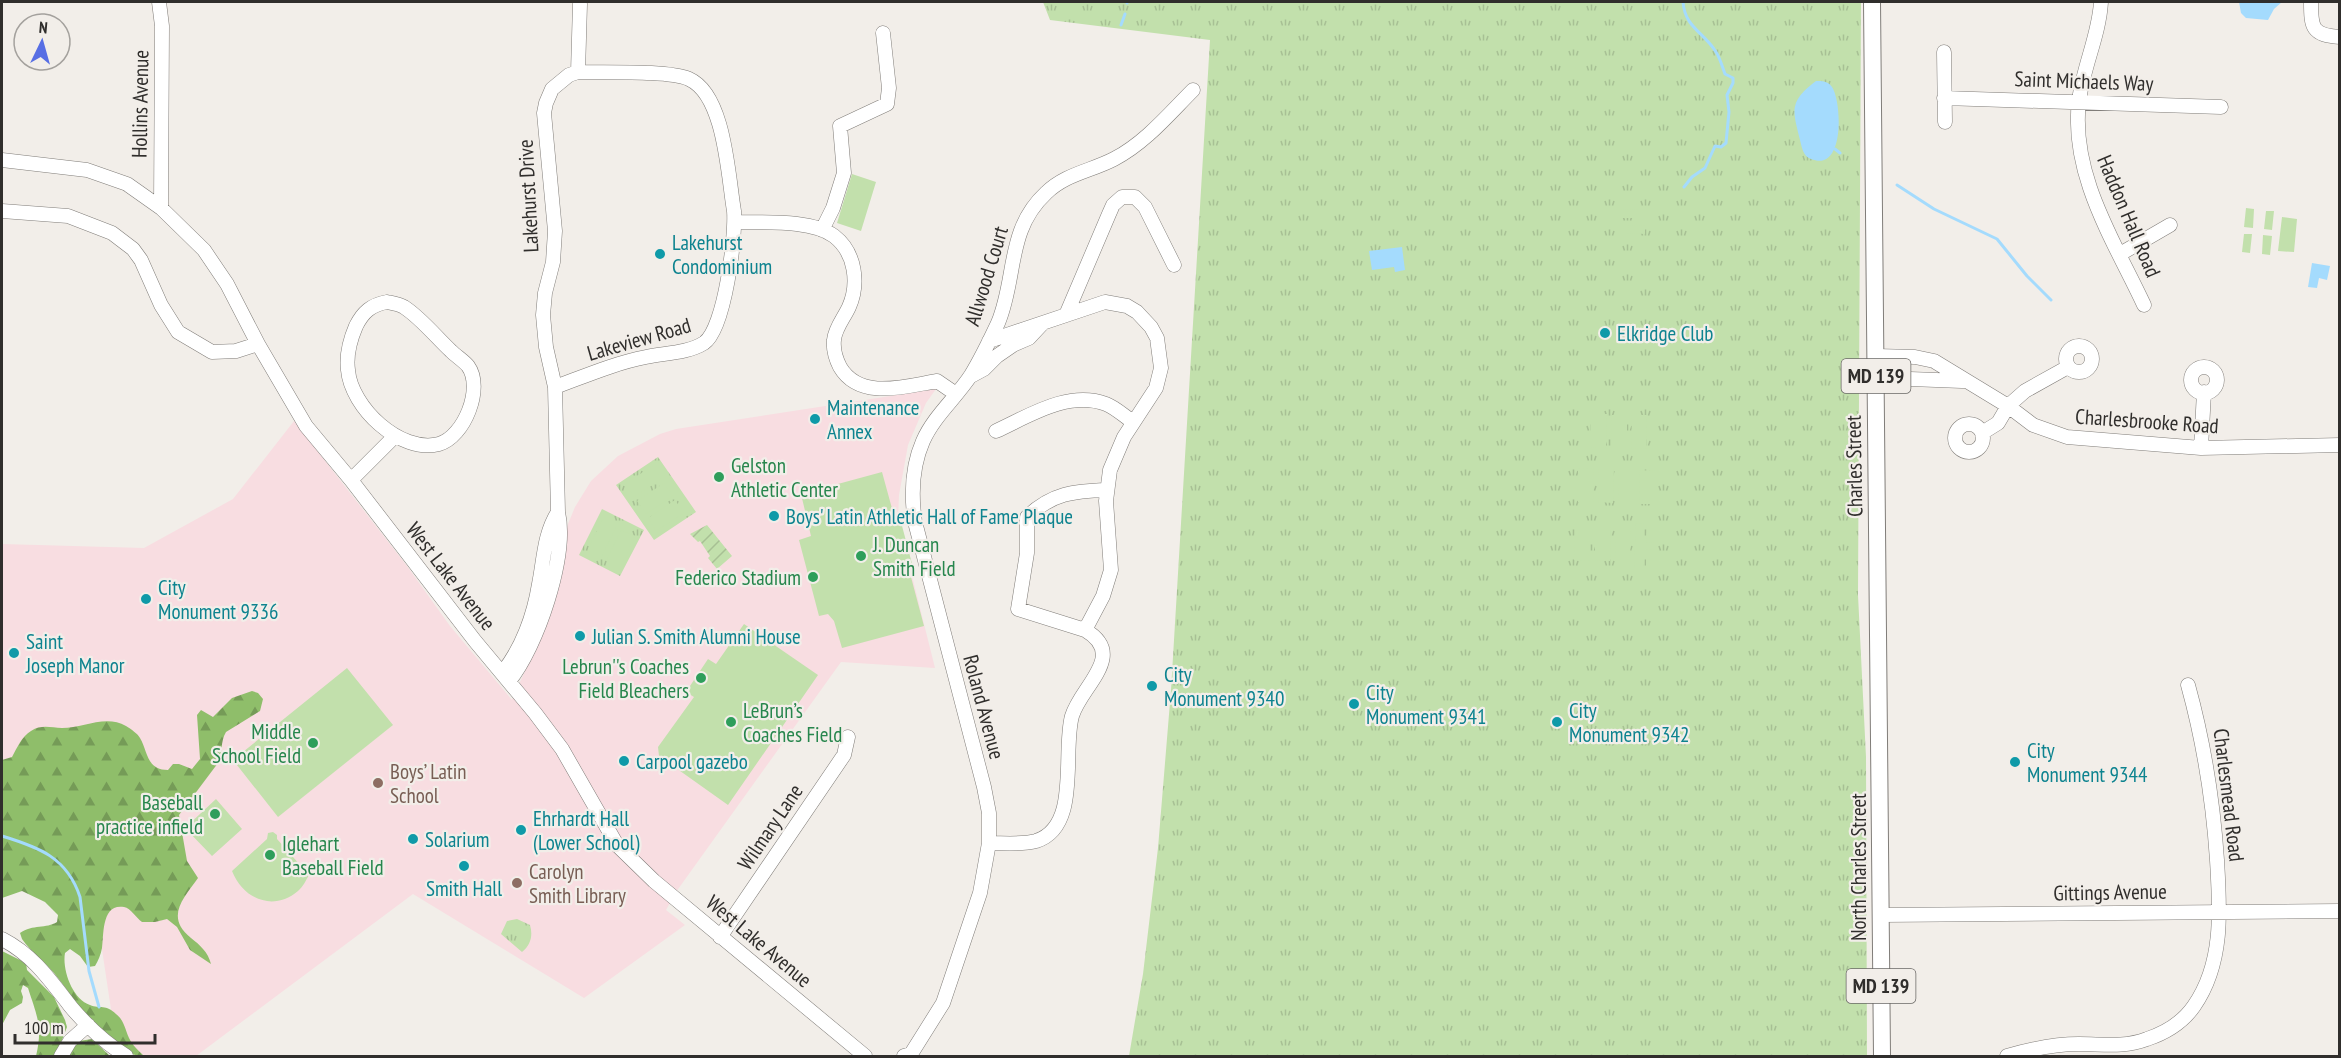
<svg xmlns="http://www.w3.org/2000/svg" width="2341" height="1058" font-family="'PT Sans Narrow',sans-serif">
<defs>
<pattern id="grass-tufts" width="24" height="20" patternUnits="userSpaceOnUse" patternTransform="scale(1.5)"><rect width="24" height="20" fill="#c2e0ac"/><path d="M3 7l-1-3M5 7V3M7 7l1-3M15 17l-1-3M17 17v-4M19 17l1-3" fill="none" stroke="#a7c094"/></pattern>
<pattern id="forest-firs" width="22" height="20" patternUnits="userSpaceOnUse" patternTransform="scale(1.5)"><rect width="22" height="20" fill="#8fbe6a"/><path d="M5 1l3.5 6h-7zM16 11l3.5 6h-7z" fill="#759b57"/></pattern>
<pattern id="garden-furrows" width="10" height="10" patternUnits="userSpaceOnUse" patternTransform="scale(1.5)"><rect width="10" height="10" fill="#c2e0ac"/><path d="M-1 1l2-2M0 10L10 0M9 11l2-2" fill="none" stroke="#a7c094"/></pattern>
</defs>
<rect width="100%" height="100%" fill="#f2eee9"/>
<path fill="#f8dde1" d="M936,389L926,403L908,445L899,495L898,520L935,668L841,662L676,892L666,910L685,925L584,998L413,894L196,1056H145L115,1036L91,876L2,866V544L144,548L233,499L294,421L407,566L450,626L512,700L542,633L555,586L568,524L575,507L591,481L618,456L660,434L676,429Z"/>
<path fill="url(#grass-tufts)" d="M1043,2H1861L1858,595L1866,757L1867,1056H1129L1143,974L1158,848L1171,690L1210,40L1050,20Z
M658,457L696,512L654,540L616,485Z
M602,509L644,530L620,576L579,555Z
M517,919L530,925C533,935 531,945 522,952L501,934L507,921Z"/>
<path fill="url(#forest-firs)" d="M252,691L258,693L263,699L260,711L226,732C220,742 223,753 218,763L179,815L187,861L198,878C183,899 165,917 191,938C200,945 208,952 211,964L190,950L177,927L167,919L155,922H142C136,918 131,908 124,907C101,903 104,936 102,948C101,954 98,961 95,966L88,967L80,956L70,949L65,953C62,969 72,999 90,1005C100,1009 106,1004 116,1014C124,1020 125,1029 129,1038C132,1045 139,1051 144,1056C107,1056 75,998 54,973C44,961 31,952 22,939L20,933C33,924 46,929 57,922L58,915L45,902L22,891L2,898V760L12,757C17,748 22,736 31,731C42,724 51,728 62,728C83,728 106,714 126,726C131,729 138,734 140,738C148,751 146,770 168,770L173,764H179L192,769L200,759L197,715L201,710L213,717L232,698Z
M2,951L26,963L27,970L54,997L65,1020L67,1027L56,1056H36C43,1027 37,1016 28,988L23,985L21,991L23,997L22,1003L10,1010L2,1025Z
M92,1039L110,1056H65L79,1041Z"/>
<path fill="url(#garden-furrows)" d="M707,525L732,556L717,569L708,558L710,556L700,541L698,542L690,534Z"/>
<path fill="#c2e0ac" d="M852,174L876,182L861,231L837,223Z
M1620,194H1638V202H1620Z
M2246,208L2254,209L2253,228L2244,227Z
M1620,209L1638,210V218H1620Z
M2266,211H2274L2272,230L2264,229Z
M2282,217L2297,219L2294,252L2278,251Z
M1627,225L1645,226V234L1627,233Z
M2244,234H2252L2250,253L2242,252Z
M2263,235L2272,236L2270,255L2262,254Z
M1591,414H1607L1606,448L1591,447Z
M1612,415H1627V448H1611Z
M1632,415H1647L1646,449L1631,448Z
M652,466L661,479L634,497L625,484Z
M1578,468L1594,469L1593,502H1578Z
M1599,469H1614L1613,503L1598,502Z
M1619,470H1634V503H1618Z
M1640,470L1655,471V504H1639Z
M882,472L896,523L901,522L915,575L911,577L924,626L842,648L834,621L828,614L819,616L799,540L811,536L801,494Z
M664,483L673,496L646,514L637,501Z
M675,500L684,513L656,531L648,518Z
M602,520L616,527L602,556L588,549Z
M1636,523L1644,524V542H1635Z
M1647,524H1655V543L1646,542Z
M1575,527H1590V561L1574,560Z
M1595,527H1611L1610,561L1595,560Z
M1616,528H1631L1630,561H1615Z
M621,530L635,536L621,566L607,559Z
M1635,549H1643V568H1634Z
M1646,549L1654,550V568H1646Z
M744,624L818,675L728,805L659,756L658,747L694,697L686,692L708,659L716,664Z
M347,668L393,725L278,817L233,760Z
M216,799L242,829L212,856L185,828Z
M273,832L277,835V839L309,875C306,880 303,887 298,891C273,912 243,899 232,871L267,839L268,833Z"/>
<path fill="#a4dbfd" d="M2239,2H2282L2274,9L2268,20L2246,18L2241,13Z
M1816,81C1822,81 1828,81 1832,87C1842,102 1845,173 1811,159C1803,156 1802,148 1800,140C1793,111 1788,102 1816,81Z
M1402,247L1405,270L1395,272L1394,267L1372,270L1369,251Z
M2312,263L2330,266L2327,280L2319,278L2317,288L2308,287Z"/>
<g fill="none" stroke-linecap="round" stroke-linejoin="round">
<path stroke="#a4dbfd" stroke-width="3" d="M1683,2C1685,28 1704,32 1716,52C1720,58 1722,66 1725,74L1733,78V83L1727,95L1729,112L1726,143L1721,147L1715,146L1705,168L1692,177L1684,187
M1127,3V2
M1121,25L1125,14
M1835,149L1840,153
M1897,185L1934,209L1997,239L2027,276L2051,300
M2,836C38,847 67,857 80,897L89,971L99,1007"/>
<defs>
<path id="minor" d="M159,2L162,26L161,208
M2101,2C2099,36 2083,67 2079,101C2070,174 2114,241 2144,305
M2311,2C2311,28 2312,35 2340,37
M1944,52L1945,122
M578,72L580,4
M1944,98L2221,107
M2,160L87,170L127,184L161,208L204,250L227,284L258,344L306,426L351,480L475,641L535,713L562,749L617,845L654,881L865,1056
M2,211L68,216L112,233L133,249L141,260L161,305L178,332L212,352L236,351L258,344
M735,222C763,223 811,219 834,236C856,253 859,284 849,307C844,318 835,328 834,340C833,349 836,359 840,367C860,401 906,386 937,381L956,394
M822,230L833,208L844,173L840,126L887,104L889,88L883,33
M2120,254L2170,225
M387,302C392,303 399,304 404,307C421,318 436,337 451,351C456,356 464,361 468,366C484,388 464,437 439,444C400,454 351,407 348,370C346,355 350,340 356,326C363,312 371,305 387,302Z
M1066,315L1109,214L1113,205L1122,197H1135L1145,207L1174,265
M989,341L1105,302L1127,306L1137,312L1151,327L1157,338L1161,368L1156,388L1124,437L1110,470L1106,501L1111,570L1103,596L1085,630
M2066 359a13 13 0 1 1 26 0a13 13 0 1 1-26 0Z
M1876,356L1915,357L1934,361L2008,406L2033,425L2067,437L2201,448L2340,445
M2191 380a13 13 0 1 1 26 0a13 13 0 1 1-26 0Z
M971,376L984,369L997,356L1013,345L1029,338L1043,323
M1876,385H1890L1900,379H1910L1962,381
M1955 438a14 14 0 1 1 28 0a14 14 0 1 1-28 0Z
M996,431C1029,416 1068,390 1106,404C1116,408 1124,416 1133,422
M1982,433L1998,423L2008,406L2025,391L2068,367
M2201,448L2204,392
M351,480L395,436
M502,673C522,649 534,615 539,584C544,559 544,534 558,512
M509,681C537,647 568,556 558,512L555,387L546,347L543,315L545,293L553,262L555,231L544,113L546,103L552,89L569,75L578,72C604,73 668,70 689,79C725,95 728,176 734,211C736,235 725,329 704,343C688,353 665,353 646,357C615,363 585,376 555,387
M989,843C1004,843 1021,845 1036,841C1081,827 1062,752 1072,716C1081,686 1128,655 1085,630L1018,609L1027,553V517C1052,493 1074,491 1107,490
M1881,915L2340,911
M720,937L844,755L848,737
M2,939C33,955 50,980 71,1007C87,1026 105,1043 126,1056
M61,1056L70,1041L88,1025
M904,1056L911,1054L943,1003L980,893L989,843V813L984,787L915,522C911,495 912,466 923,441C934,416 956,398 971,375C981,359 990,340 998,323C1017,278 1006,230 1046,193C1065,174 1091,171 1114,159C1145,143 1169,114 1193,90
M2007,1056C2031,1049 2055,1044 2079,1044C2103,1044 2123,1048 2147,1039C2165,1033 2183,1022 2194,1006C2224,963 2220,909 2217,860C2213,800 2204,743 2188,685"/>
<path id="major" d="M1872,2L1882,1056"/>
</defs>
<use href="#minor" stroke="#807d79" stroke-width="15"/>
<use href="#major" stroke="#807d79" stroke-width="18"/>
<use href="#minor" stroke="#fff" stroke-width="14"/>
<use href="#major" stroke="#fff" stroke-width="16"/>
</g>
<g fill="#0f9aa8" stroke="#f2eee9" stroke-width="2">
<circle cx="660" cy="254" r="6"/>
<circle cx="1605" cy="333" r="6"/>
<circle cx="815" cy="419" r="6"/>
<circle cx="774" cy="516" r="6"/>
<circle cx="146" cy="599" r="6"/>
<circle cx="580" cy="636" r="6"/>
<circle cx="14" cy="653" r="6"/>
<circle cx="1152" cy="686" r="6"/>
<circle cx="1354" cy="704" r="6"/>
<circle cx="1557" cy="722" r="6"/>
<circle cx="624" cy="761" r="6"/>
<circle cx="2015" cy="762" r="6"/>
<circle cx="521" cy="830" r="6"/>
<circle cx="413" cy="839" r="6"/>
<circle cx="464" cy="866" r="6"/>
</g>
<g fill="#2e9e5b" stroke="#f2eee9" stroke-width="2">
<circle cx="719" cy="477" r="6"/>
<circle cx="861" cy="556" r="6"/>
<circle cx="813" cy="577" r="6"/>
<circle cx="701" cy="678" r="6"/>
<circle cx="731" cy="722" r="6"/>
<circle cx="313" cy="743" r="6"/>
<circle cx="215" cy="814" r="6"/>
<circle cx="270" cy="855" r="6"/>
</g>
<g fill="#8d6e63" stroke="#f2eee9" stroke-width="2">
<circle cx="378" cy="783" r="6"/>
<circle cx="517" cy="883" r="6"/>
</g>
<g text-anchor="middle" dominant-baseline="central" stroke-width="4.5" stroke-linejoin="round" paint-order="stroke">
<g fill="#f2eee9" stroke="#6a6865" stroke-width="1.5">
<rect x="1841.5" y="359" width="69" height="34" rx="4.5"/>
<rect x="1846.5" y="969" width="69" height="34" rx="4.5"/>
</g>
<g font-size="20" font-weight="bold" fill="#302e2c">
<text x="1876" y="376">MD 139</text>
<text x="1881" y="986">MD 139</text>
</g>
<g font-size="21" fill="#302e2c" stroke="#f2eee9">
<text transform="translate(2084 81) rotate(2)">Saint Michaels Way</text>
<text transform="translate(140 104) rotate(-89)">Hollins Avenue</text>
<text transform="translate(528 196) rotate(-93)">Lakehurst Drive</text>
<text transform="translate(2129 216) rotate(67)">Haddon Hall Road</text>
<text transform="translate(986 276) rotate(-73)">Allwood Court</text>
<text transform="translate(639 339) rotate(-16)">Lakeview Road</text>
<text transform="translate(2147 421) rotate(4)">Charlesbrooke Road</text>
<text transform="translate(1854 466) rotate(-91)">Charles Street</text>
<text transform="translate(451 576) rotate(52)">West Lake Avenue</text>
<text transform="translate(984 707) rotate(75)">Roland Avenue</text>
<text transform="translate(2229 795) rotate(83)">Charlesmead Road</text>
<text transform="translate(770 827) rotate(-56)">Wilmary Lane</text>
<text transform="translate(1858 867) rotate(-90)">North Charles Street</text>
<text transform="translate(2110 892) rotate(-1)">Gittings Avenue</text>
<text transform="translate(759 941) rotate(40)">West Lake Avenue</text>
</g>
<g font-size="21" fill="#0d838f" stroke="#f2eee9" text-anchor="start">
<text x="672" y="242">Lakehurst<tspan x="672" dy="24">Condominium</tspan></text>
<text x="1617" y="333">Elkridge Club</text>
<text x="827" y="407">Maintenance<tspan x="827" dy="24">Annex</tspan></text>
<text x="786" y="516">Boys' Latin Athletic Hall of Fame Plaque</text>
<text x="158" y="587">City<tspan x="158" dy="24">Monument 9336</tspan></text>
<text x="592" y="636">Julian S. Smith Alumni House</text>
<text x="26" y="641">Saint<tspan x="26" dy="24">Joseph Manor</tspan></text>
<text x="1164" y="674">City<tspan x="1164" dy="24">Monument 9340</tspan></text>
<text x="1366" y="692">City<tspan x="1366" dy="24">Monument 9341</tspan></text>
<text x="1569" y="710">City<tspan x="1569" dy="24">Monument 9342</tspan></text>
<text x="2027" y="750">City<tspan x="2027" dy="24">Monument 9344</tspan></text>
<text x="636" y="761">Carpool gazebo</text>
<text x="533" y="818">Ehrhardt Hall<tspan x="533" dy="24">(Lower School)</tspan></text>
<text x="425" y="839">Solarium</text>
<text x="464" y="888" text-anchor="middle">Smith Hall</text>
</g>
<g font-size="21" fill="#27864d" stroke="#f2eee9" text-anchor="start">
<text x="731" y="465">Gelston<tspan x="731" dy="24">Athletic Center</tspan></text>
<text x="873" y="544">J. Duncan<tspan x="873" dy="24">Smith Field</tspan></text>
<text x="801" y="577" text-anchor="end">Federico Stadium</text>
<text x="689" y="666" text-anchor="end">Lebrun''s Coaches<tspan x="689" dy="24">Field Bleachers</tspan></text>
<text x="743" y="710">LeBrun’s<tspan x="743" dy="24">Coaches Field</tspan></text>
<text x="301" y="731" text-anchor="end">Middle<tspan x="301" dy="24">School Field</tspan></text>
<text x="203" y="802" text-anchor="end">Baseball<tspan x="203" dy="24">practice infield</tspan></text>
<text x="282" y="843">Iglehart<tspan x="282" dy="24">Baseball Field</tspan></text>
</g>
<g font-size="21" fill="#785e54" stroke="#f2eee9" text-anchor="start">
<text x="390" y="771">Boys’ Latin<tspan x="390" dy="24">School</tspan></text>
<text x="529" y="871">Carolyn<tspan x="529" dy="24">Smith Library</tspan></text>
</g>
</g>
<rect width="2341" height="1058" fill="none" stroke="#302e2c" stroke-width="6"/>
<g transform="translate(42 42) rotate(5)"><circle r="28" fill="#f2eee9" stroke="#a4a19d" stroke-width="1.5"/>
<path d="M0-4.5L10 22L0 15L-10 22Z" fill="#576ee4"/>
<text y="-9" font-size="16" font-weight="bold" text-anchor="middle" fill="#302e2c">N</text>
</g>
<path d="M15 1034v9h140v-9" fill="none" stroke="#302e2c" stroke-width="3"/>
<text x="24" y="1034" font-size="18" fill="#302e2c" stroke="#f2eee9" stroke-width="4.5" paint-order="stroke">100 m</text>
</svg>
